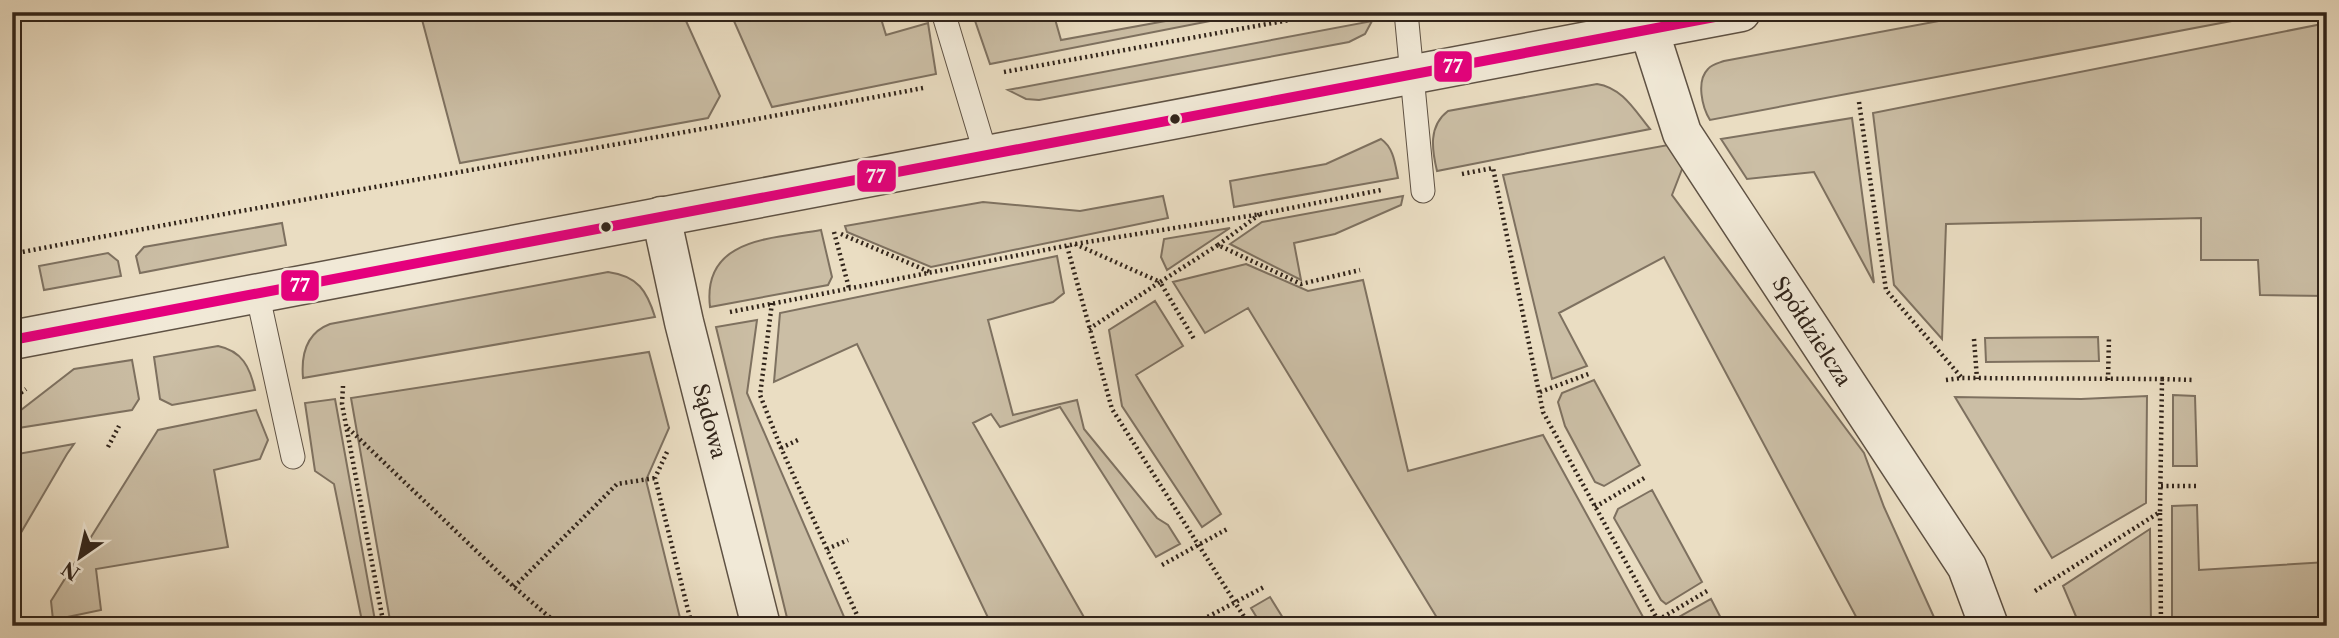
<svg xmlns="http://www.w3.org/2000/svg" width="2339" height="638" font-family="'Libre Caslon Text',serif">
<rect width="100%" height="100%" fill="#eaddc2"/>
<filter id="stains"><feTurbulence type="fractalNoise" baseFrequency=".00286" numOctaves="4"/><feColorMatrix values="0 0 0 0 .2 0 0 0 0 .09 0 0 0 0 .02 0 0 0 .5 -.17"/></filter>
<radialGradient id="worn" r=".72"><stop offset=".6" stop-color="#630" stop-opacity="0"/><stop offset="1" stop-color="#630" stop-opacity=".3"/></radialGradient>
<path fill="#cbbea5" stroke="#7e7160" stroke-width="2" d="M420,12H682L720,96L708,118L460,163Z
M730,12H879L886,35L928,23L936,74L772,107Z
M972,12H1053L1061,40L1215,12H1256L990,64Z
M1987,12H2279L1710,120C1702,107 1696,81 1708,69C1712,64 1719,63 1724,61Z
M1372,21L1365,34L1349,42L1039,100L1026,99L1008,90Z
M2327,23V296L2260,295L2258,260H2201V218L1946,224L1942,339L1894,285L1873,113Z
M1597,84C1623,88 1635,111 1650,129L1437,171C1432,150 1428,126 1448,111Z
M1852,118L1874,283L1814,172L1747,179L1721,139Z
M1381,139C1394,148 1395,164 1398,178L1234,207L1230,181L1326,164Z
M1668,145L1684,164L1672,195L1864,453L1884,507L1938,626H1861L1664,257L1559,313L1587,366L1552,379L1503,175Z
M1163,196L1168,218L931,267L847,232L845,226L983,202L1080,211Z
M1403,196L1401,205L1335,234L1294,243L1301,280L1230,244L1262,222Z
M282,223L286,245L140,273L136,256L144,247Z
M1230,228L1167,270L1161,257L1164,239Z
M821,230L832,277L828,285L710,307C702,238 771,239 821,230Z
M108,253L118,261L121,276L44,290L39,266Z
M1057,256L1064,293L1053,302L988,320L1013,415L1077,400L1084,429L1157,518L1168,525L1180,544L1156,557L1060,407L1000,427L991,414L973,423L1089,626H992L857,344L774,382L780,313Z
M1246,264L1308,291L1363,280L1408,471L1543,435L1648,626H1442L1248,308L1205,333L1173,282Z
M608,272C638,276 647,291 655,317L303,378C301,355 306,333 330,324Z
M1155,301L1183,346L1136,375L1221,514L1202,527L1122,406L1109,330Z
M757,320L747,393L848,626H789L716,327Z
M2098,337L2099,361L1986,362L1985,338Z
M218,346C242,351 250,367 255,390L172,405L160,399L154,357Z
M649,352L669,428L646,480L682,626H521L520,623L507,626H391L351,398Z
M132,360L139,399L132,410L12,429V417L74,369Z
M1594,380L1640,465L1604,486L1595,482L1565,426L1558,402L1562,393Z
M2173,395L2195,396L2197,466H2173Z
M2147,396L2146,503L2052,558L1955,397L2081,399Z
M335,399L376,626H363L334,484L315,471L305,403Z
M256,410L268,440L260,459L214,470L228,547L96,569L101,610L53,620L51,601L158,430Z
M74,444L67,454L12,548V455Z
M1652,490L1702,582L1666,604L1661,600L1614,518L1618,509Z
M2197,505L2199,570L2327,562V626H2172V506Z
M2150,529L2151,626H2080L2063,586Z
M1270,597L1288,626H1262L1251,608Z
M1711,599L1725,626H1676L1679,617Z"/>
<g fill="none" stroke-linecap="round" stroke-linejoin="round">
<defs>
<path id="service" d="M943,12L986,155
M1406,12L1423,191
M257,292L293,457"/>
<path id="minor" d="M1649,30L1682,133L1967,567L1989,626
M661,216L684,322L761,626"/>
<path id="tertiary" d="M12,340L1741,12"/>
</defs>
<use href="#service" stroke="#5f5244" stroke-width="25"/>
<use href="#minor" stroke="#5f5244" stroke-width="41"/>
<use href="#tertiary" stroke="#5f5244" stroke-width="41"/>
<path stroke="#31241a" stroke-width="4.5" stroke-dasharray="2 3.5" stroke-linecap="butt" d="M1004,72L1333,12
M1859,102L1886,290L1962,378
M1462,174L1493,168L1543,412L1661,626
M834,232L849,288
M841,234L930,272
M1075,244L1160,282L1218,245L1301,284L1360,270
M1218,245L1260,214
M1067,246L1112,409L1250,626
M12,254C315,195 620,146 923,88
M772,303L760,395L781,448L862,626
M730,312L1075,244L1261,214L1381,190
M1089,329L1160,282L1194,339
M1974,339L1977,379
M2162,379L2195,380
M1946,380L1962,378L2162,379L2160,512L2035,591
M2108,380L2109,337
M343,386L342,404L384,626
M1540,392L1591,373
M12,399L26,389
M348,428L514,587L560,626
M108,447L119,426
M781,448L800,439
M667,452L655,478L692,626
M2161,486H2197
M1595,507L1646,477
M2160,513L2161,626
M827,549L848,540
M1162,565L1229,528
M514,587L617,484L655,478
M1658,620L1707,591
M1198,622L1264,587"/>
<use href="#service" stroke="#f1e9d7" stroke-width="23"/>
<use href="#minor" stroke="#f1e9d7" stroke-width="38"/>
<use href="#tertiary" stroke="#f1e9d7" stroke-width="38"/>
<defs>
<path id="bus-1" d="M12,340L1741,12"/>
</defs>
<use href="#bus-1" stroke="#f1e9d7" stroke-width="16"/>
<use href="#bus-1" stroke="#e5007d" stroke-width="10"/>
</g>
<g fill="#31241a" stroke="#f1e9d7" stroke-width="2.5">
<circle cx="1175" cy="119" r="6"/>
<circle cx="606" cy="227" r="6"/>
</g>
<g text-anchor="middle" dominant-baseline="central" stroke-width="6" stroke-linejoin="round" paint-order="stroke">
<g font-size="21" fill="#31241a" stroke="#f1e9d7">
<text transform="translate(1812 331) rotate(57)">Spółdzielcza</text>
<text transform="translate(710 421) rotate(75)">Sądowa</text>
</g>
</g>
<g stroke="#f1e9d7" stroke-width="2.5">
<rect x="1433" y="50" width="40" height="33" rx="7" fill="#e5007d"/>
<rect x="856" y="159" width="41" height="34" rx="7" fill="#e5007d"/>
<rect x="280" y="269" width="40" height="33" rx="7" fill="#e5007d"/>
</g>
<g font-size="19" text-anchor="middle" font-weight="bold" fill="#fff">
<text x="1453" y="73">77</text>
<text x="876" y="183">77</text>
<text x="300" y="292">77</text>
</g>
<rect width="2339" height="638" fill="none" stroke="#eaddc2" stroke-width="42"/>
<rect x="14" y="14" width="2311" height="610" fill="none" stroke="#31241a" stroke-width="3.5"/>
<rect x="21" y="21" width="2297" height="596" fill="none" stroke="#31241a" stroke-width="2"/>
<g transform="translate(80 557) rotate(214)" stroke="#f1e9d7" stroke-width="5" paint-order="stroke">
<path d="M0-5L12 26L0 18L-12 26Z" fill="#31241a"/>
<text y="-10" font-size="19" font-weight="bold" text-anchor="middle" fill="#31241a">N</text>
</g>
<rect width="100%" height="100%" filter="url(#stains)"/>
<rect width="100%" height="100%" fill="url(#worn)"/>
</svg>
